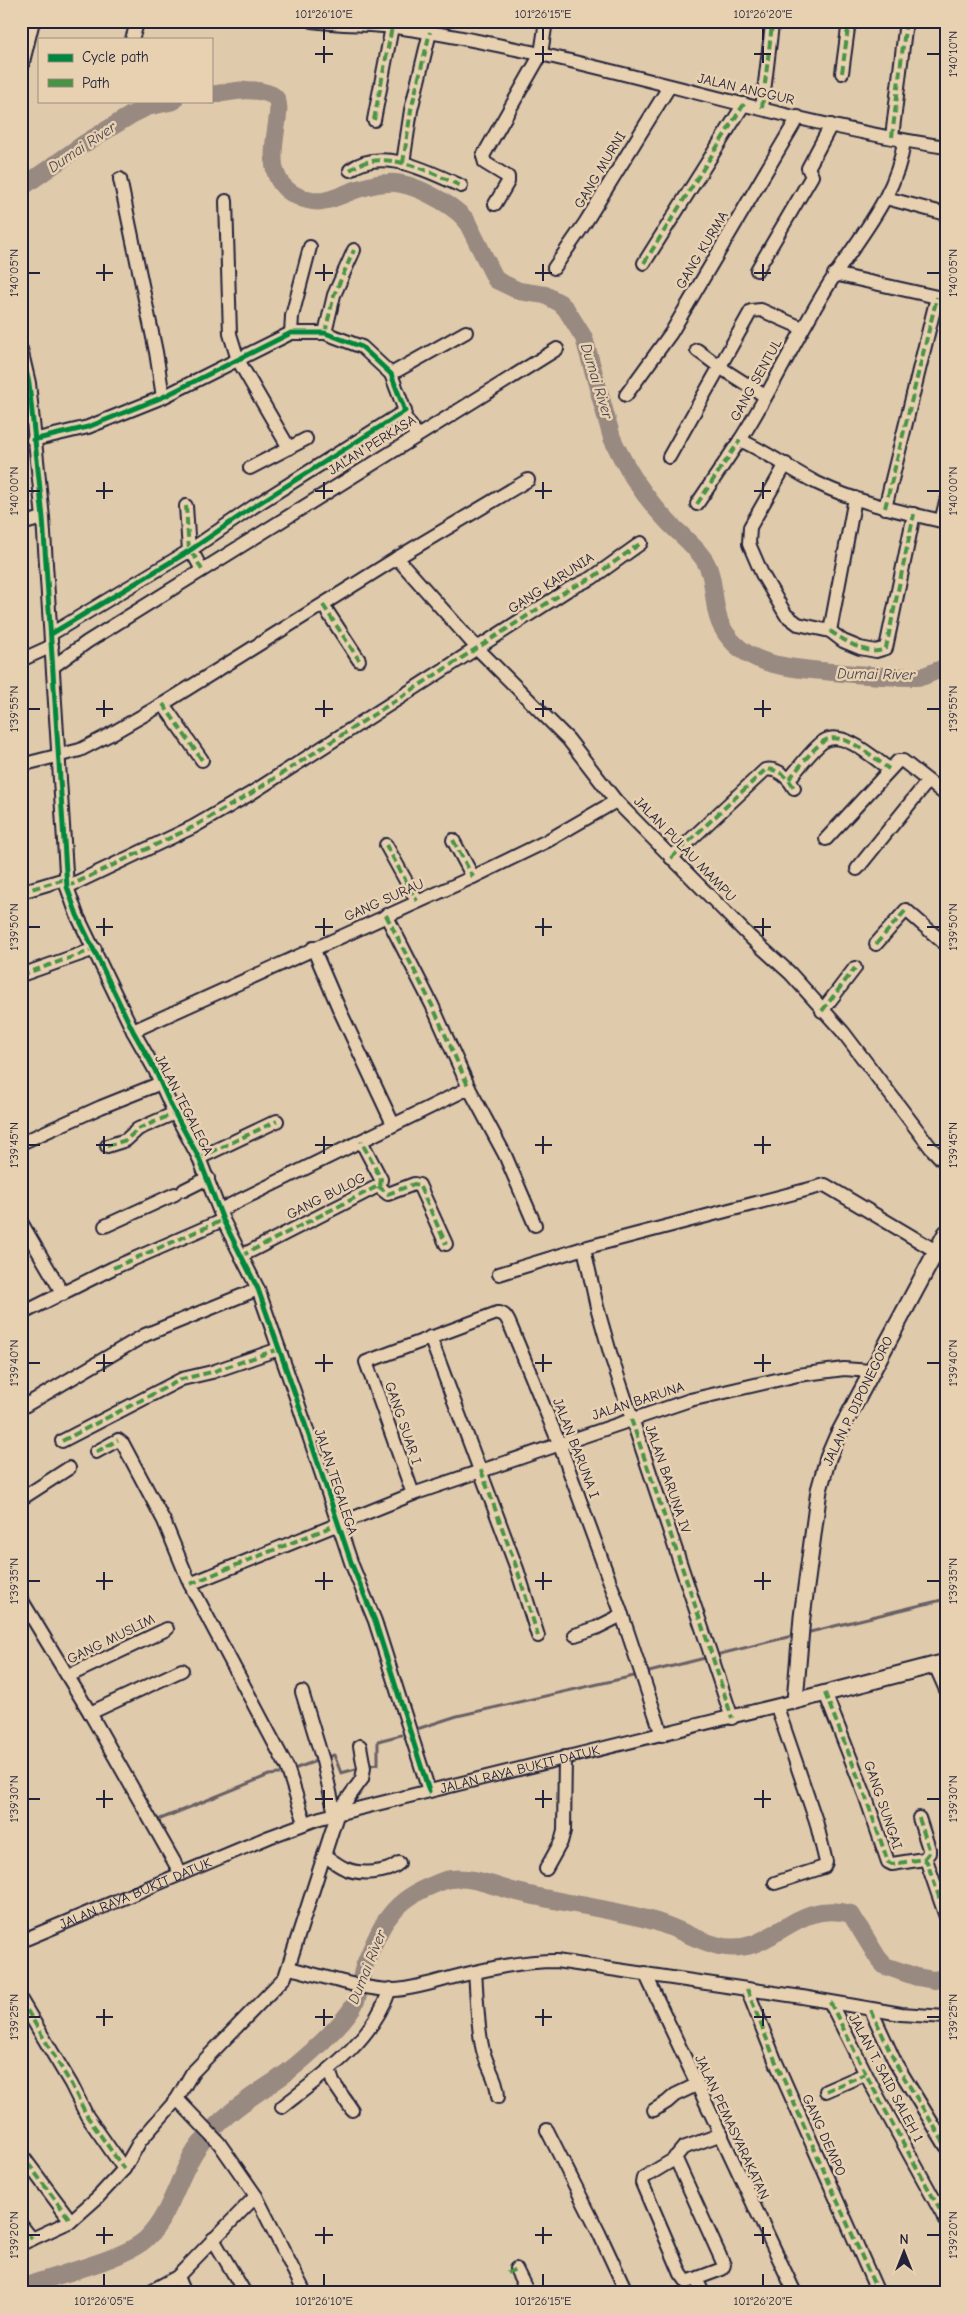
<svg xmlns="http://www.w3.org/2000/svg" width="967" height="2314" font-family="'Comic Neue',sans-serif">
<rect width="100%" height="100%" fill="#e0caac"/>
<filter id="ink" filterUnits="userSpaceOnUse"><feTurbulence type="fractalNoise" baseFrequency=".02" numOctaves="2"/><feDisplacementMap in="SourceGraphic" scale="10" xChannelSelector="R" yChannelSelector="G"/><feConvolveMatrix kernelMatrix="1 2 1 2 8 2 1 2 1" color-interpolation-filters="sRGB"/></filter>
<g filter="url(#ink)">
<g fill="none" stroke-linecap="round" stroke-linejoin="round">
<path stroke="#696065" stroke-width="3" d="M810,1632L946,1599
M720,1654L792,1636
M649,1672L705,1658
M417,1729L457,1716L634,1676
M325,1758L334,1755L341,1773L356,1769
M371,1765L378,1764V1741L401,1735
M294,1769L319,1760
M158,1820L269,1775L279,1774"/>
<path stroke="#988981" stroke-width="18" d="M211,95C230,92 253,86 272,95C294,106 248,173 297,196C325,210 339,193 365,187C372,185 381,183 388,183C410,181 451,203 466,220L496,280L519,291L545,295L560,303L566,309L584,338L612,438C626,469 645,498 669,523C681,535 693,544 703,558C717,577 711,607 722,627C744,668 793,668 833,672C861,675 888,677 916,677L924,676L946,667
M21,188L82,145L131,115L147,107L174,101
M21,2288C53,2275 125,2260 147,2238C172,2213 178,2175 198,2147C217,2120 242,2103 269,2085C291,2071 310,2054 329,2035C338,2026 349,2015 355,2003C361,1992 360,1978 364,1967C378,1931 389,1904 426,1888C434,1885 442,1880 451,1879C474,1876 495,1887 517,1892C561,1903 606,1908 650,1920C674,1926 695,1940 719,1946C774,1958 790,1898 851,1914L878,1958L885,1966L917,1977L934,1980L946,1978"/>
<defs>
<g id="minor">
<path d="M312,21C340,25 368,24 395,27C444,33 492,44 540,54C675,84 809,127 946,147"/>
<path d="M132,39L138,21"/>
<path d="M21,70L33,21"/>
<path d="M842,73L849,21"/>
<path d="M762,108L772,25"/>
<path d="M374,120L392,27"/>
<path d="M892,137L906,21"/>
<path d="M904,141C897,200 852,244 823,294C794,342 770,393 740,440C767,452 791,470 817,483C858,503 902,512 946,522"/>
<path d="M403,163L411,110L430,32"/>
<path d="M350,170C382,146 430,172 461,186"/>
<path d="M120,179L156,352L163,397"/>
<path d="M886,198L946,214"/>
<path d="M226,201L230,334L238,360L289,448"/>
<path d="M495,204L508,182V177L485,163L483,156L541,54L546,21"/>
<path d="M644,263L744,104"/>
<path d="M554,268L585,223L669,87"/>
<path d="M757,270L812,176L808,168L831,125"/>
<path d="M834,274L946,299"/>
<path d="M291,333L292,316L310,247"/>
<path d="M325,333L334,295L354,250"/>
<path d="M21,349L29,383L43,518L67,887L77,915L133,1031L155,1070L172,1108L199,1158L223,1220L258,1289L296,1397L352,1565L375,1621L429,1791"/>
<path d="M697,350L721,368L765,396"/>
<path d="M391,374L466,332"/>
<path d="M626,395L671,333L798,117"/>
<path d="M402,413L417,435"/>
<path d="M33,440L88,427L163,397L291,333H325L362,347L391,374L405,411L253,507L189,551L51,634"/>
<path d="M669,457L751,311L761,310L802,328"/>
<path d="M786,464L750,527L749,544L762,574L786,615L798,624L830,631L843,641L860,648L876,651L886,648L914,514"/>
<path d="M250,468L306,439"/>
<path d="M697,504L740,440"/>
<path d="M186,506L189,551L195,557L202,570"/>
<path d="M885,508L937,297"/>
<path d="M941,521L946,502"/>
<path d="M21,524L43,518"/>
<path d="M397,558L477,648L568,739L616,801L750,937L790,973L843,1032L931,1148L946,1164"/>
<path d="M323,605L359,660"/>
<path d="M830,631L855,498"/>
<path d="M21,660L52,646"/>
<path d="M54,666L87,642L557,349"/>
<path d="M163,704L202,760"/>
<path d="M21,765L80,750L109,735L163,704L397,558L528,480"/>
<path d="M789,779C800,767 811,750 824,741C843,729 875,759 889,769"/>
<path d="M826,839L898,761H903L946,795"/>
<path d="M453,840L473,877"/>
<path d="M386,845L417,901"/>
<path d="M671,858L765,770C777,767 789,778 794,788"/>
<path d="M857,869L928,781"/>
<path d="M67,887L193,827L250,794L569,589L592,578L641,543"/>
<path d="M21,892L65,879"/>
<path d="M386,915L432,1005L469,1088L505,1155L535,1225"/>
<path d="M876,944L906,910L946,945"/>
<path d="M313,948L340,1011L393,1124"/>
<path d="M21,975L95,949"/>
<path d="M822,1011L855,968"/>
<path d="M133,1031L473,877L547,841L616,801"/>
<path d="M21,1143L101,1107L161,1083"/>
<path d="M107,1146L126,1140L138,1129L175,1113"/>
<path d="M199,1158L277,1121"/>
<path d="M378,1186L388,1194L414,1184L419,1185L446,1244"/>
<path d="M184,1190L208,1178"/>
<path d="M220,1210L469,1088"/>
<path d="M21,1222L63,1294"/>
<path d="M105,1226L175,1194"/>
<path d="M584,1248L597,1307L611,1356L732,1718"/>
<path d="M241,1256L380,1185L381,1179L361,1141"/>
<path d="M499,1274L584,1248L825,1185L936,1251"/>
<path d="M21,1314L113,1268L223,1220"/>
<path d="M430,1337L517,1569L538,1636"/>
<path d="M21,1408L145,1335L258,1289"/>
<path d="M62,1441L182,1379L212,1372L279,1349"/>
<path d="M96,1452L118,1440L123,1444L164,1521L190,1584L287,1767L305,1823"/>
<path d="M413,1494L366,1362L497,1313C505,1312 508,1320 511,1327L559,1443L622,1615L662,1735"/>
<path d="M21,1499L69,1468"/>
<path d="M190,1584L413,1494L690,1400L798,1375L844,1369L871,1371"/>
<path d="M21,1599L90,1713L181,1874"/>
<path d="M575,1635L596,1628L622,1615"/>
<path d="M935,1665L946,1690"/>
<path d="M68,1676L167,1629"/>
<path d="M302,1692L323,1761L335,1814"/>
<path d="M825,1693L865,1795L888,1862L892,1864L924,1859L927,1862L946,1917"/>
<path d="M90,1713L182,1670"/>
<path d="M919,1818L929,1849V1853L924,1859"/>
<path d="M324,1855C330,1859 337,1865 344,1868C358,1875 387,1874 399,1863"/>
<path d="M546,1869L561,1842L564,1831L565,1757"/>
<path d="M775,1883L824,1867L826,1862L816,1821L777,1707"/>
<path id="s1" d="M21,1941L269,1837L320,1818L795,1701"/>
<path d="M289,1968C320,1975 362,1990 394,1990C414,1989 434,1982 454,1977C487,1969 522,1961 556,1961L802,1997L901,2014L946,2017"/>
<path d="M475,1972C477,1996 477,2022 482,2046C485,2065 498,2078 498,2097"/>
<path d="M645,1973L795,2293"/>
<path d="M747,1989L775,2060L878,2293"/>
<path d="M21,2000L71,2084L87,2116L124,2169"/>
<path d="M830,2002L872,2086L946,2221"/>
<path d="M871,2010L896,2064L946,2146"/>
<path d="M329,2070L333,2082L352,2110"/>
<path d="M826,2091L865,2074"/>
<path d="M177,2099L219,2143L256,2196L305,2293"/>
<path d="M282,2107C324,2074 372,2042 390,1989"/>
<path d="M654,2110L667,2102L675,2095L696,2085"/>
<path d="M547,2130L599,2233L627,2293"/>
<path d="M21,2154L71,2221"/>
<path d="M675,2157L724,2265L722,2269L687,2282L681,2274L642,2183L643,2178L673,2160L683,2148L722,2134"/>
<path d="M21,2225L32,2239"/>
<path d="M213,2239L245,2293"/>
<path d="M21,2244L71,2221L98,2197L124,2169L140,2141L177,2099L192,2073L285,1977L338,1812L362,1779L364,1768L360,1746"/>
<path d="M516,2269L528,2293"/>
<path d="M177,2277L184,2293"/>
<path d="M696,2279L703,2293"/>
<path d="M147,2293L177,2277L256,2196"/>
</g>
<path id="major" d="M946,1233L837,1437L828,1458L819,1490L802,1617L795,1701L946,1662"/>
</defs>
<use href="#minor" stroke="#22223b" stroke-width="16"/>
<use href="#major" stroke="#22223b" stroke-width="19"/>
<use href="#minor" stroke="#e8d1b1" stroke-width="12"/>
<use href="#major" stroke="#e8d1b1" stroke-width="15"/>
<path stroke="#4a9344" stroke-width="4" stroke-dasharray="8 4" stroke-linecap="butt" d="M842,73L849,21
M762,108L772,25
M374,120L392,27
M892,137L906,21
M403,163L411,110L430,32
M350,170C382,146 430,172 461,186
M644,263L744,104
M325,333L334,295L354,250
M697,504L740,440
M186,506L189,551L195,557L202,570
M885,508L937,297
M941,521L946,502
M323,605L359,660
M830,631C842,639 871,659 886,648L914,514
M163,704L202,760
M789,779C800,767 811,750 824,741C843,729 875,759 889,769
M453,840L473,877
M386,845L417,901
M671,858L765,770C777,767 789,778 794,788
M67,887L193,827L250,794L569,589L592,578L641,543
M21,892L65,879
M386,915L432,1005L469,1088
M876,944L906,910
M21,975L95,949
M822,1011L855,968
M107,1146L126,1140L138,1129L175,1113
M199,1158L277,1121
M378,1186L388,1194L414,1184L419,1185L446,1244
M241,1256L380,1185L381,1179L361,1141
M113,1268L223,1220
M631,1419L708,1643L732,1718
M62,1441L182,1379L212,1372L279,1349
M96,1452L118,1440
M481,1470L517,1569L538,1636
M190,1584L338,1524
M825,1693L865,1795L888,1862L892,1864L924,1859L927,1862L946,1917
M919,1818L929,1849V1853L924,1859
M747,1989L775,2060L878,2293
M21,2000L71,2084L87,2116L124,2169
M830,2002L872,2086L946,2221
M871,2010L896,2064L946,2146
M826,2091L865,2074
M21,2154L71,2221
M21,2225L32,2239
M507,2273L516,2269"/>
<defs>
<path id="cycleway" d="M21,349L29,383L43,518L67,887L77,915L133,1031L155,1070L172,1108L199,1158L223,1220L258,1289L296,1397L352,1565L375,1621L429,1791
M33,440L88,427L163,397L291,333H325L362,347L391,374L405,411L253,507L189,551L51,634"/>
</defs>
<use href="#cycleway" stroke="#e8d1b1" stroke-width="8"/>
<use href="#cycleway" stroke="#00873e" stroke-width="5"/>
</g>
</g>
<path fill="none" stroke="#22223b" stroke-width="2" d="M324,28V40M543,28V40M763,28V40M324,46V63M543,46V63M763,46V63M315,54H333M535,54H552M754,54H771M927,54H940M104,264V281M324,264V281M543,264V281M763,264V281M28,273H40M96,273H113M315,273H333M535,273H552M754,273H771M927,273H940M104,482V499M324,482V499M543,482V499M763,482V499M28,491H40M96,491H113M315,491H333M535,491H552M754,491H771M927,491H940M104,700V717M324,700V717M543,700V717M763,700V717M28,709H40M96,709H113M315,709H333M535,709H552M754,709H771M927,709H940M104,918V936M324,918V936M543,918V936M763,918V936M28,927H40M96,927H113M315,927H333M535,927H552M754,927H771M927,927H940M104,1136V1154M324,1136V1154M543,1136V1154M763,1136V1154M28,1145H40M96,1145H113M315,1145H333M535,1145H552M754,1145H771M927,1145H940M104,1354V1372M324,1354V1372M543,1354V1372M763,1354V1372M28,1363H40M96,1363H113M315,1363H333M535,1363H552M754,1363H771M927,1363H940M104,1572V1590M324,1572V1590M543,1572V1590M763,1572V1590M28,1581H40M96,1581H113M315,1581H333M535,1581H552M754,1581H771M927,1581H940M104,1790V1808M324,1790V1808M543,1790V1808M763,1790V1808M28,1799H40M96,1799H113M315,1799H333M535,1799H552M754,1799H771M927,1799H940M104,2009V2026M324,2009V2026M543,2009V2026M763,2009V2026M28,2017H40M96,2017H113M315,2017H333M535,2017H552M754,2017H771M927,2017H940M104,2227V2244M324,2227V2244M543,2227V2244M763,2227V2244M28,2235H40M96,2235H113M315,2235H333M535,2235H552M754,2235H771M927,2235H940M104,2274V2286M324,2274V2286M543,2274V2286M763,2274V2286"/>
<g text-anchor="middle" dominant-baseline="central" stroke-width="5" stroke-linejoin="round" paint-order="stroke">
<g font-size="14" fill="#22223b" stroke="#e8d1b1">
<text transform="translate(746 89) rotate(13)">JALAN ANGGUR</text>
<text transform="translate(600 170) rotate(-59)">GANG MURNI</text>
<text transform="translate(702 250) rotate(-59)">GANG KURMA</text>
<text transform="translate(756 380) rotate(-61)">GANG SENTUL</text>
<text transform="translate(372 445) rotate(-32)">JALAN PERKASA</text>
<text transform="translate(551 583) rotate(-33)">GANG KARUNIA</text>
<text transform="translate(685 849) rotate(46)">JALAN PULAU MAMPU</text>
<text transform="translate(384 900) rotate(-24)">GANG SURAU</text>
<text transform="translate(184 1105) rotate(63)">JALAN TEGALEGA</text>
<text transform="translate(326 1196) rotate(-27)">GANG BULOG</text>
<text transform="translate(638 1401) rotate(-18)">JALAN BARUNA</text>
<text transform="translate(858 1401) rotate(-64)">JALAN P. DIPONEGORO</text>
<text transform="translate(403 1423) rotate(71)">GANG SUAR I</text>
<text transform="translate(576 1448) rotate(69)">JALAN BARUNA I</text>
<text transform="translate(668 1479) rotate(71)">JALAN BARUNA IV</text>
<text transform="translate(336 1482) rotate(72)">JALAN TEGALEGA</text>
<text transform="translate(111 1639) rotate(-26)">GANG MUSLIM</text>
<text stroke="none"><textPath href="#s1" startOffset="529">JALAN RAYA BUKIT DATUK</textPath></text>
<text transform="translate(883 1805) rotate(71)">GANG SUNGAI</text>
<text stroke="none"><textPath href="#s1" startOffset="124">JALAN RAYA BUKIT DATUK</textPath></text>
<text transform="translate(886 2078) rotate(62)">JALAN T. SAID SALEH 1</text>
<text transform="translate(732 2127) rotate(65)">JALAN PEMASYARAKATAN</text>
<text transform="translate(824 2135) rotate(66)">GANG DEMPO</text>
</g>
<g font-size="15" font-style="italic" fill="#454150" stroke="#e8d1b1">
<text transform="translate(82 147) rotate(-34)">Dumai River</text>
<text transform="translate(597 381) rotate(73)">Dumai River</text>
<text transform="translate(876 674) rotate(1)">Dumai River</text>
<text transform="translate(367 1967) rotate(-68)">Dumai River</text>
</g>
</g>
<rect width="967" height="2314" fill="none" stroke="#e8d1b1" stroke-width="55"/>
<rect x="38" y="38" width="175" height="65" fill="#e8d1b1" stroke="#998b82"/>
<rect x="48" y="54" width="25" height="8" fill="#00873e" stroke="#998b82"/>
<text x="82" y="62" font-size="15" fill="#22223b">Cycle path</text>
<rect x="48" y="79" width="25" height="8" fill="#4a9344" stroke="#998b82"/>
<text x="82" y="88" font-size="15" fill="#22223b">Path</text>
<g transform="translate(904 2252)" stroke="#e8d1b1" stroke-width="4" paint-order="stroke">
<path d="M0-4L9 19L0 12L-9 19Z" fill="#22223b"/>
<text y="-8" font-size="14" font-weight="bold" text-anchor="middle" fill="#22223b">N</text>
</g>
<rect x="28" y="28" width="912" height="2258" fill="none" stroke="#22223b" stroke-width="2"/>
<g font-size="12" text-anchor="middle" fill="#22223b">
<text x="324" y="18">101°26'10"E</text>
<text x="543" y="18">101°26'15"E</text>
<text x="763" y="18">101°26'20"E</text>
<text transform="translate(953 54) rotate(-90)" y="4">1°40'10"N</text>
<text transform="translate(14 273) rotate(-90)" y="4">1°40'05"N</text>
<text transform="translate(953 273) rotate(-90)" y="4">1°40'05"N</text>
<text transform="translate(14 491) rotate(-90)" y="4">1°40'00"N</text>
<text transform="translate(953 491) rotate(-90)" y="4">1°40'00"N</text>
<text transform="translate(14 709) rotate(-90)" y="4">1°39'55"N</text>
<text transform="translate(953 709) rotate(-90)" y="4">1°39'55"N</text>
<text transform="translate(14 927) rotate(-90)" y="4">1°39'50"N</text>
<text transform="translate(953 927) rotate(-90)" y="4">1°39'50"N</text>
<text transform="translate(14 1145) rotate(-90)" y="4">1°39'45"N</text>
<text transform="translate(953 1145) rotate(-90)" y="4">1°39'45"N</text>
<text transform="translate(14 1363) rotate(-90)" y="4">1°39'40"N</text>
<text transform="translate(953 1363) rotate(-90)" y="4">1°39'40"N</text>
<text transform="translate(14 1581) rotate(-90)" y="4">1°39'35"N</text>
<text transform="translate(953 1581) rotate(-90)" y="4">1°39'35"N</text>
<text transform="translate(14 1799) rotate(-90)" y="4">1°39'30"N</text>
<text transform="translate(953 1799) rotate(-90)" y="4">1°39'30"N</text>
<text transform="translate(14 2017) rotate(-90)" y="4">1°39'25"N</text>
<text transform="translate(953 2017) rotate(-90)" y="4">1°39'25"N</text>
<text transform="translate(14 2235) rotate(-90)" y="4">1°39'20"N</text>
<text transform="translate(953 2235) rotate(-90)" y="4">1°39'20"N</text>
<text x="104" y="2305">101°26'05"E</text>
<text x="324" y="2305">101°26'10"E</text>
<text x="543" y="2305">101°26'15"E</text>
<text x="763" y="2305">101°26'20"E</text>
</g>
</svg>
